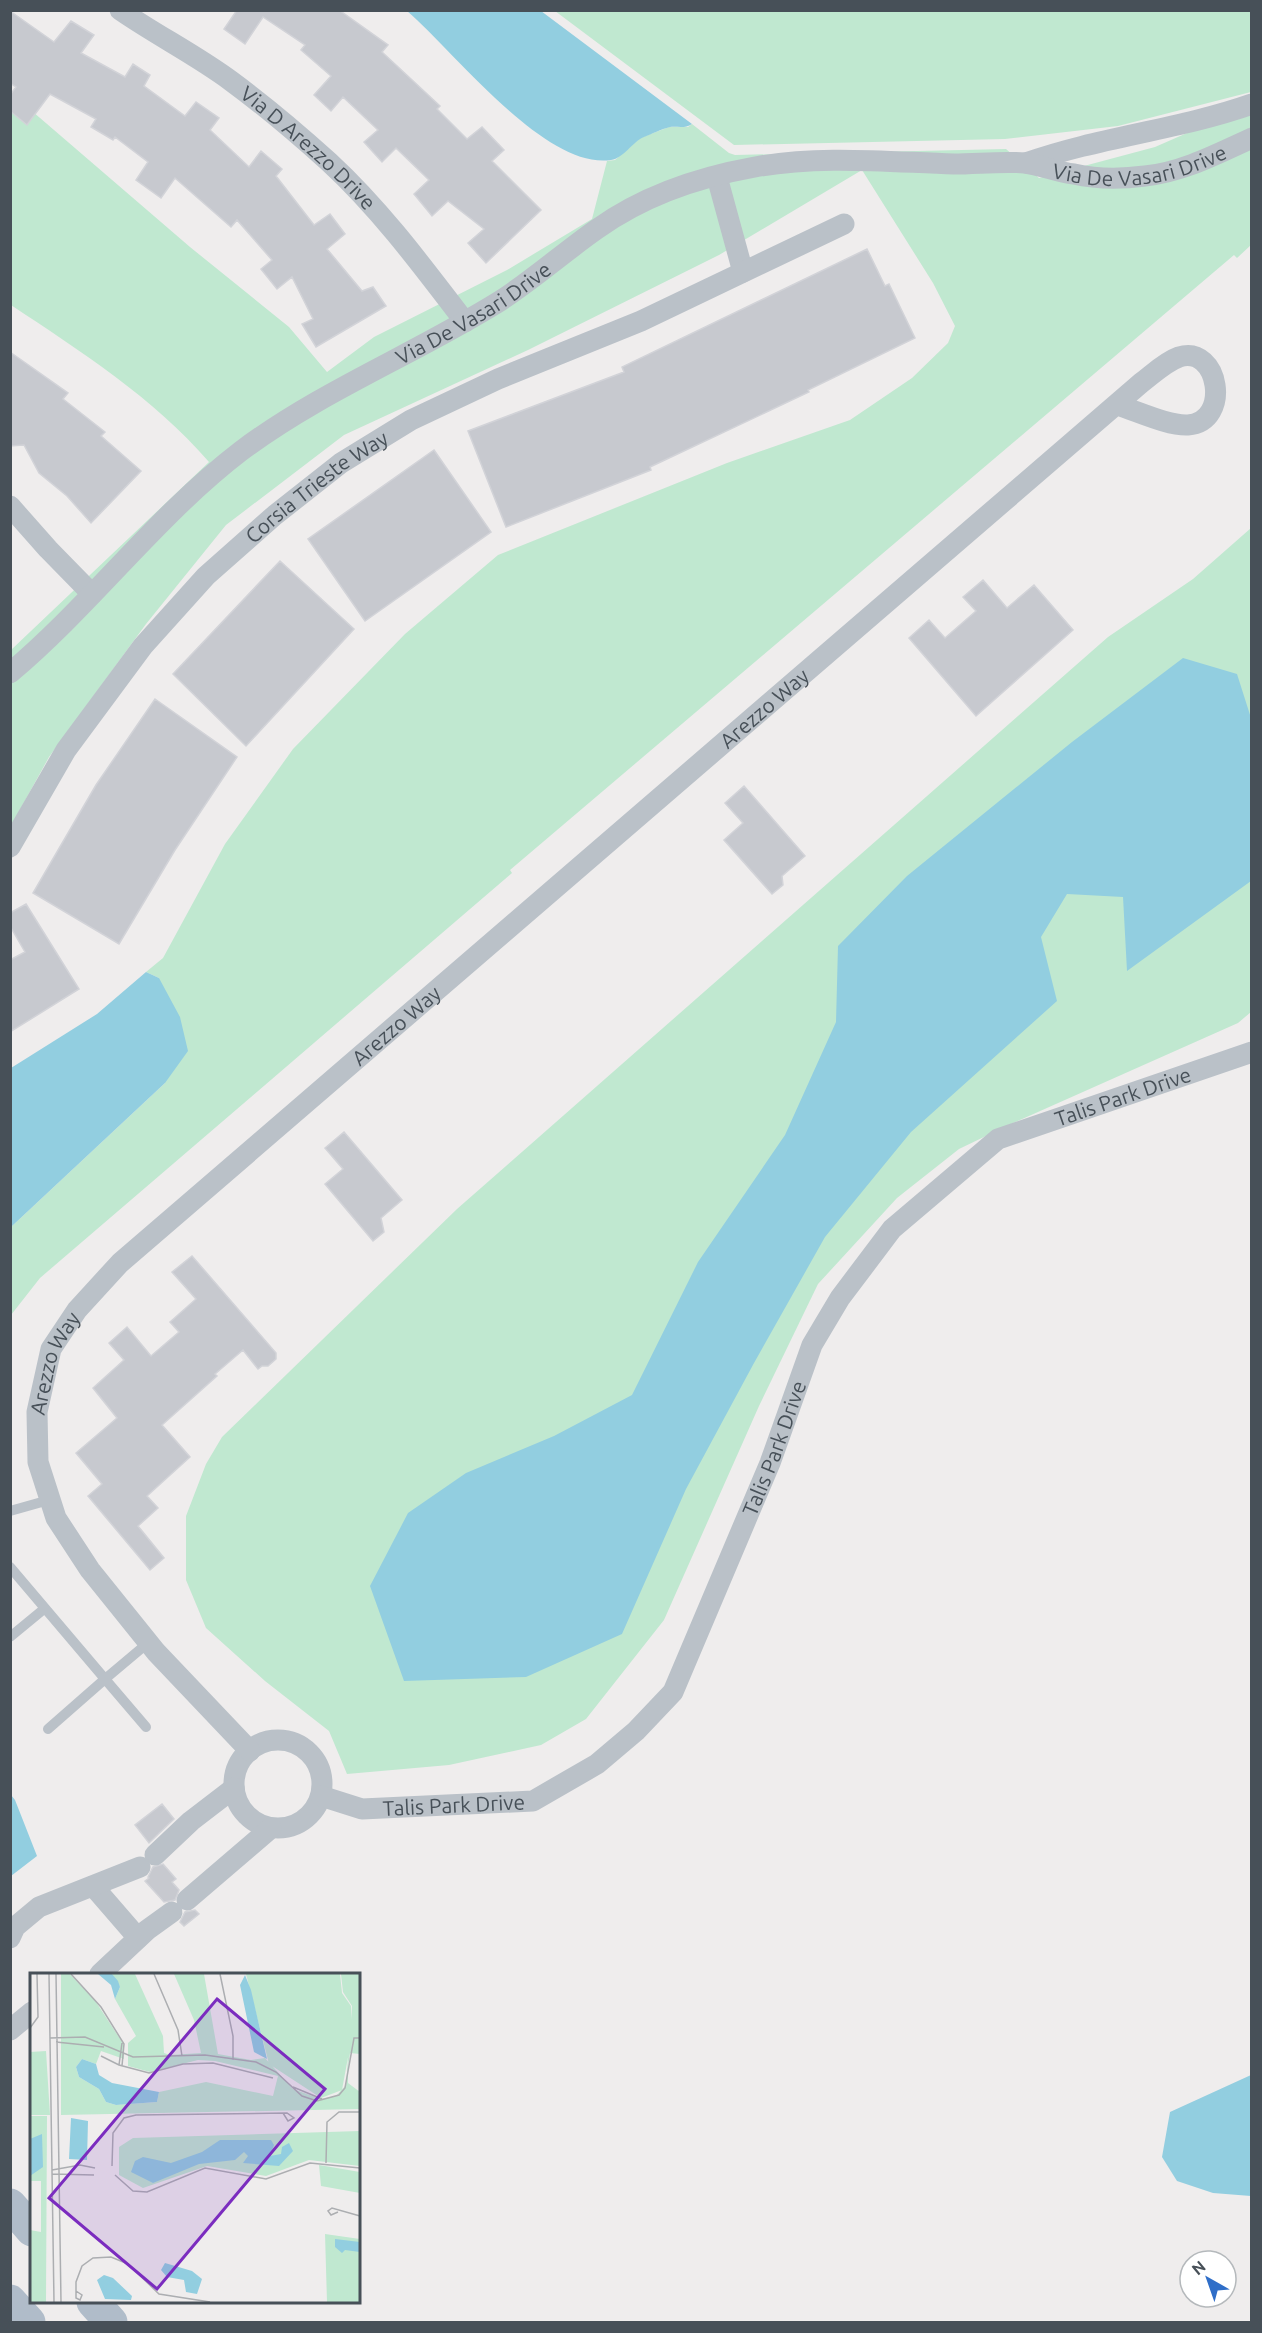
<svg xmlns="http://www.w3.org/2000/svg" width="1262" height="2333" font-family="Ubuntu,sans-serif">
<rect width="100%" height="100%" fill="#efeded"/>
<path fill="#c0e8d0" d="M555,11H1251V92L1118,126L1005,139L734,145Z
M11,93L190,247L289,327L327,372L374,337L507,270L592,219L607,161L615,160L640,138L669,127H688L692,124L729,153L735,155L1006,149L1039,178L1155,147L1251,105V245L1237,258L1234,255L510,870L512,873L40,1278L11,1315V1227L165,1083L159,978L146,972L163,958L225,844L293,749L405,634L498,555L727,463L850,420L912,378L948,343L955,326L933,283L862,170L719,255L528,350L344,435L226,525L146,624L49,757L11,826V650L209,462C154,398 80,351 11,305Z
M1251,528V1012L1238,1023L1013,1123L959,1149L897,1198L818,1284L759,1406L664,1620L586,1719L541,1745L449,1765L347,1774L329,1731L265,1681L206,1628L186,1580V1516L206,1464L222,1437L457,1209L1108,637L1193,579Z"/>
<path fill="#92cee0" d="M407,11H541L692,124C685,129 677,126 670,127C661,129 652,134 644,137C632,142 624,158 611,160C545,170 454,51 407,11Z
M1183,658L1237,674L1251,718V881L1127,971L1123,897L1067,894L1041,937L1057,1001L911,1132L825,1237L754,1363L686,1489L622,1634L526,1677L404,1681L370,1586L408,1513L466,1473L554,1436L632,1395L698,1262L785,1135L836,1022L838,946L907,876L1072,742Z
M146,972L159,978L180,1017L188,1051L165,1083L11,1227V1068L97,1014Z
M11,1795L15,1800L37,1856L11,1876Z
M1251,2075V2196L1213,2193L1177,2181L1162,2157L1170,2112Z"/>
<path fill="#c7c9cf" stroke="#d2d3d8" stroke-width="1.5" d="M237,10H339L388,45L382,52L440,106L437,109L467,139L482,127L504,150L492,161L541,210L486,263L468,243L484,229L448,201L432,216L414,194L429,180L396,148L382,162L364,142L378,130L343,97L331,111L314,95L331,76L301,50L305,45L263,17L245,44L224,29Z
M10,11L54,42L71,21L94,35L81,53L125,77L133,64L150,75L144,86L185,116L196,102L219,118L210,130L249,167L261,151L282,169L276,176L314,225L330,214L345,234L327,249L362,291L373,287L386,306L316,347L302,324L313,319L292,277L277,289L261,269L272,260L237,220L231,227L175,178L161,198L136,180L148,162L115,137L113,140L91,127L96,119L50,94L27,125L10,111V95L16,87L10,83Z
M867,249L885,286L889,284L915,338L808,390L809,392L650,467L651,470L506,527L468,431L624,372L622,367Z
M10,352L68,393L63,399L105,432L101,436L141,471L91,523L67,496L39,473L24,445L10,446Z
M434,450L491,532L365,621L308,539Z
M280,561L354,629L246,746L173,674Z
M983,580L1007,608L1034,585L1073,630L976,716L909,638L929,620L945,638L976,611L963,597Z
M155,699L237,757L175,850L119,944L33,893L96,785Z
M744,786L805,856L782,876L783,885L772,894L724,840L743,823L725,803Z
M26,904L79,989L10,1032V960L25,952L10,926V913Z
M344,1132L402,1200L381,1218L384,1232L373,1241L325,1184L343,1169L325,1148Z
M192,1256L276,1353V1359L268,1366H262L258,1369L243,1350L215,1374L217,1376L162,1425L190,1457L147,1496L158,1508L138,1526L164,1558L150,1570L88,1496L102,1484L76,1453L117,1418L93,1388L124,1360L109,1343L127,1327L151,1356L179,1332L170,1322L196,1299L172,1272Z
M162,1804L174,1819L149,1843L135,1825Z
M163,1864L176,1879L172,1882L179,1890L175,1900L164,1902L145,1881L149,1878L148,1877L153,1867Z
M195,1910L199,1914L184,1926L180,1922L185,1912Z"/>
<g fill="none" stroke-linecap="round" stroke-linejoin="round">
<path stroke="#bac1c8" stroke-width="10" d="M10,1511L49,1500
M10,1567L105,1679L149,1642
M10,1637L44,1609
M48,1729L105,1679L146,1727"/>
<g stroke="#bac1c8" stroke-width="21">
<path id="s1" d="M120,10C156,35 196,55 231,81C265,106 298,134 329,162C380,209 423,267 465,322"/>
<path d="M1026,163C1099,137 1178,130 1252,104"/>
<path d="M717,177L743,272"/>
<path d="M10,506L48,549L92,594"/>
<path id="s2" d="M10,673C92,604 156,516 241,451C321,391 415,354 500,301C534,279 564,252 597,229C643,196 699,177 755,167C820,155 888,162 954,164C977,164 1002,161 1025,163C1041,165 1057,172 1074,174C1096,179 1122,179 1145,176C1183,172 1217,154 1252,138"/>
<path id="s3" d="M10,847L66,750L143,646L206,576L275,515L341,463L411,420L498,379L641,321L844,224"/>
<circle cx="278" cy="1784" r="44"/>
<path id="s4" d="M250,1751L156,1652L90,1570L56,1518L38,1462L37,1412L51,1349L77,1310L120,1263L1141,383C1153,374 1165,362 1179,357C1219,344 1232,422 1188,425C1168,426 1137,411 1117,405"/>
<path id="s5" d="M321,1796L362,1809L533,1801L597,1764L636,1731L673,1692L770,1463L812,1345L840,1298L892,1229L998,1139L1252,1052"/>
<path d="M155,1855L191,1821L234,1788"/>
<path d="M93,1886L138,1938"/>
<path d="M187,1900L271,1828"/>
<path d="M10,1938L15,1927L39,1907L140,1867"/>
<path d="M100,1974L147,1930L172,1912"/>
<path d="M10,2030L32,2012"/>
</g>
<path stroke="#b0bcc9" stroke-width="33" d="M10,2205L32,2230
M10,2301L29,2322
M93,2302L111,2322"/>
</g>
<g text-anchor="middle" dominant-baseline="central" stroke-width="4.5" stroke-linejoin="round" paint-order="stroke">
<g font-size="21" fill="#475058" stroke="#fff">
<text stroke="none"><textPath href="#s1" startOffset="234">Via D Arezzo Drive</textPath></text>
<text stroke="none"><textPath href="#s2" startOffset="1300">Via De Vasari Drive</textPath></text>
<text stroke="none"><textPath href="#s2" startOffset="591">Via De Vasari Drive</textPath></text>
<text stroke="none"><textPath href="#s3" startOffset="478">Corsia Trieste Way</textPath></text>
<text stroke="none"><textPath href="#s4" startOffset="1438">Arezzo Way</textPath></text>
<text stroke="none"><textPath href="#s4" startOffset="952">Arezzo Way</textPath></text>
<text stroke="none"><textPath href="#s5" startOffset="1179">Talis Park Drive</textPath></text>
<text stroke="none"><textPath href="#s4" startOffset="465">Arezzo Way</textPath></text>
<text stroke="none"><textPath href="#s5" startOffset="657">Talis Park Drive</textPath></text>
<text stroke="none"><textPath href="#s5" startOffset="135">Talis Park Drive</textPath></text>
</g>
</g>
<g transform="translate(30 1973)">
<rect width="330" height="330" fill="#efeded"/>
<path d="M31,1H40L66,29L94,72V86L71,78L66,91L52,86L46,94L49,104L69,116L76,129L86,132L127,129L129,119L176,109L243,123L248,103L185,88L168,87L120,99L98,93V70L106,63L85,26L90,14L82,1H105L133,63L134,80L140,82L171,80L164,47L144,1H174L188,81L221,87L235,85L263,116L291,126L306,123L316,112L322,33L313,19L311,1H330V81L320,80L318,94V110L330,119V136L31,142ZM216,1H310L312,20L321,33V68L312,117L291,125L239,91ZM16,78L20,142H0V79ZM0,143H17L16,329H0V257L11,259V208H0ZM330,158V193L279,187L236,203L177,193L113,215L89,202V174L103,165ZM289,192L330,199V220L291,213ZM295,261L330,266V329H297Z" fill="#c0e8d0"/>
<path d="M68,1H82L88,8L90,14L85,26L81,12ZM215,2L221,17L237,86L224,79L210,12ZM52,86L66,91L69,102L82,110L129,119L127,129L86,132L76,129L69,116L49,104L46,94ZM41,145L58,148L57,187L39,186ZM12,161L13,194L0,203V166ZM190,167H241L244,172L240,183L251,181L252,174L259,170L263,178L249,193L213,190L218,183L214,179L205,187L169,191L123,210L101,199L105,188L113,184L141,190L172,179ZM305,266L330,269V279L315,277L312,280L305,274ZM135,290L162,298L172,306L167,321L156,319L154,307L137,304L131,297ZM74,302L83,305L102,323L101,327L75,326L67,307Z" fill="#92cee0"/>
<path fill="none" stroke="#acaeb1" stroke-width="1.5" d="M19,1L24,329M26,1L31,329M41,1L71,34L94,71L92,93M124,1L148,57L152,83M190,1L203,63V87M0,55L8,44L7,1M20,65L55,64L103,84L175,82L226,89L246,99L272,123L287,128L309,122L315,115L324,65H330M26,69L74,74M71,83L89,92L119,100L153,91L183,90L243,105M89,92L92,70M263,114L292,126M296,190L297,149L309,139H330M82,193L83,160L94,145L106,142L257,140L264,145L258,148L253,140M22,197L50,192L65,195M22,201L64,202M85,202L103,218L117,219L175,195L236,206L280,190L330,195M308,239L301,242L298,238L302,235L330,243M46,318L52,322L50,327L46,325V309L52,293L63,285L81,284L98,291L129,321L180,329"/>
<path fill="#7b2cbf" fill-opacity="0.15" stroke="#7b2cbf" stroke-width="3" d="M187,26L295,116L127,316L19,225Z"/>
<rect width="330" height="330" fill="none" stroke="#475058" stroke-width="3"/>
</g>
<rect width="1262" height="2333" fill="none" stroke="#475058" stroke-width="24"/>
<g transform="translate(1208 2279) rotate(320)"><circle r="28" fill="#ffffff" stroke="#b5b9bc" stroke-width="1.5"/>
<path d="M0-4.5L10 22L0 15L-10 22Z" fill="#2f6ec8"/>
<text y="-9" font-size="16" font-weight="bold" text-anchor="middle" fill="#475058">N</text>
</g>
</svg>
